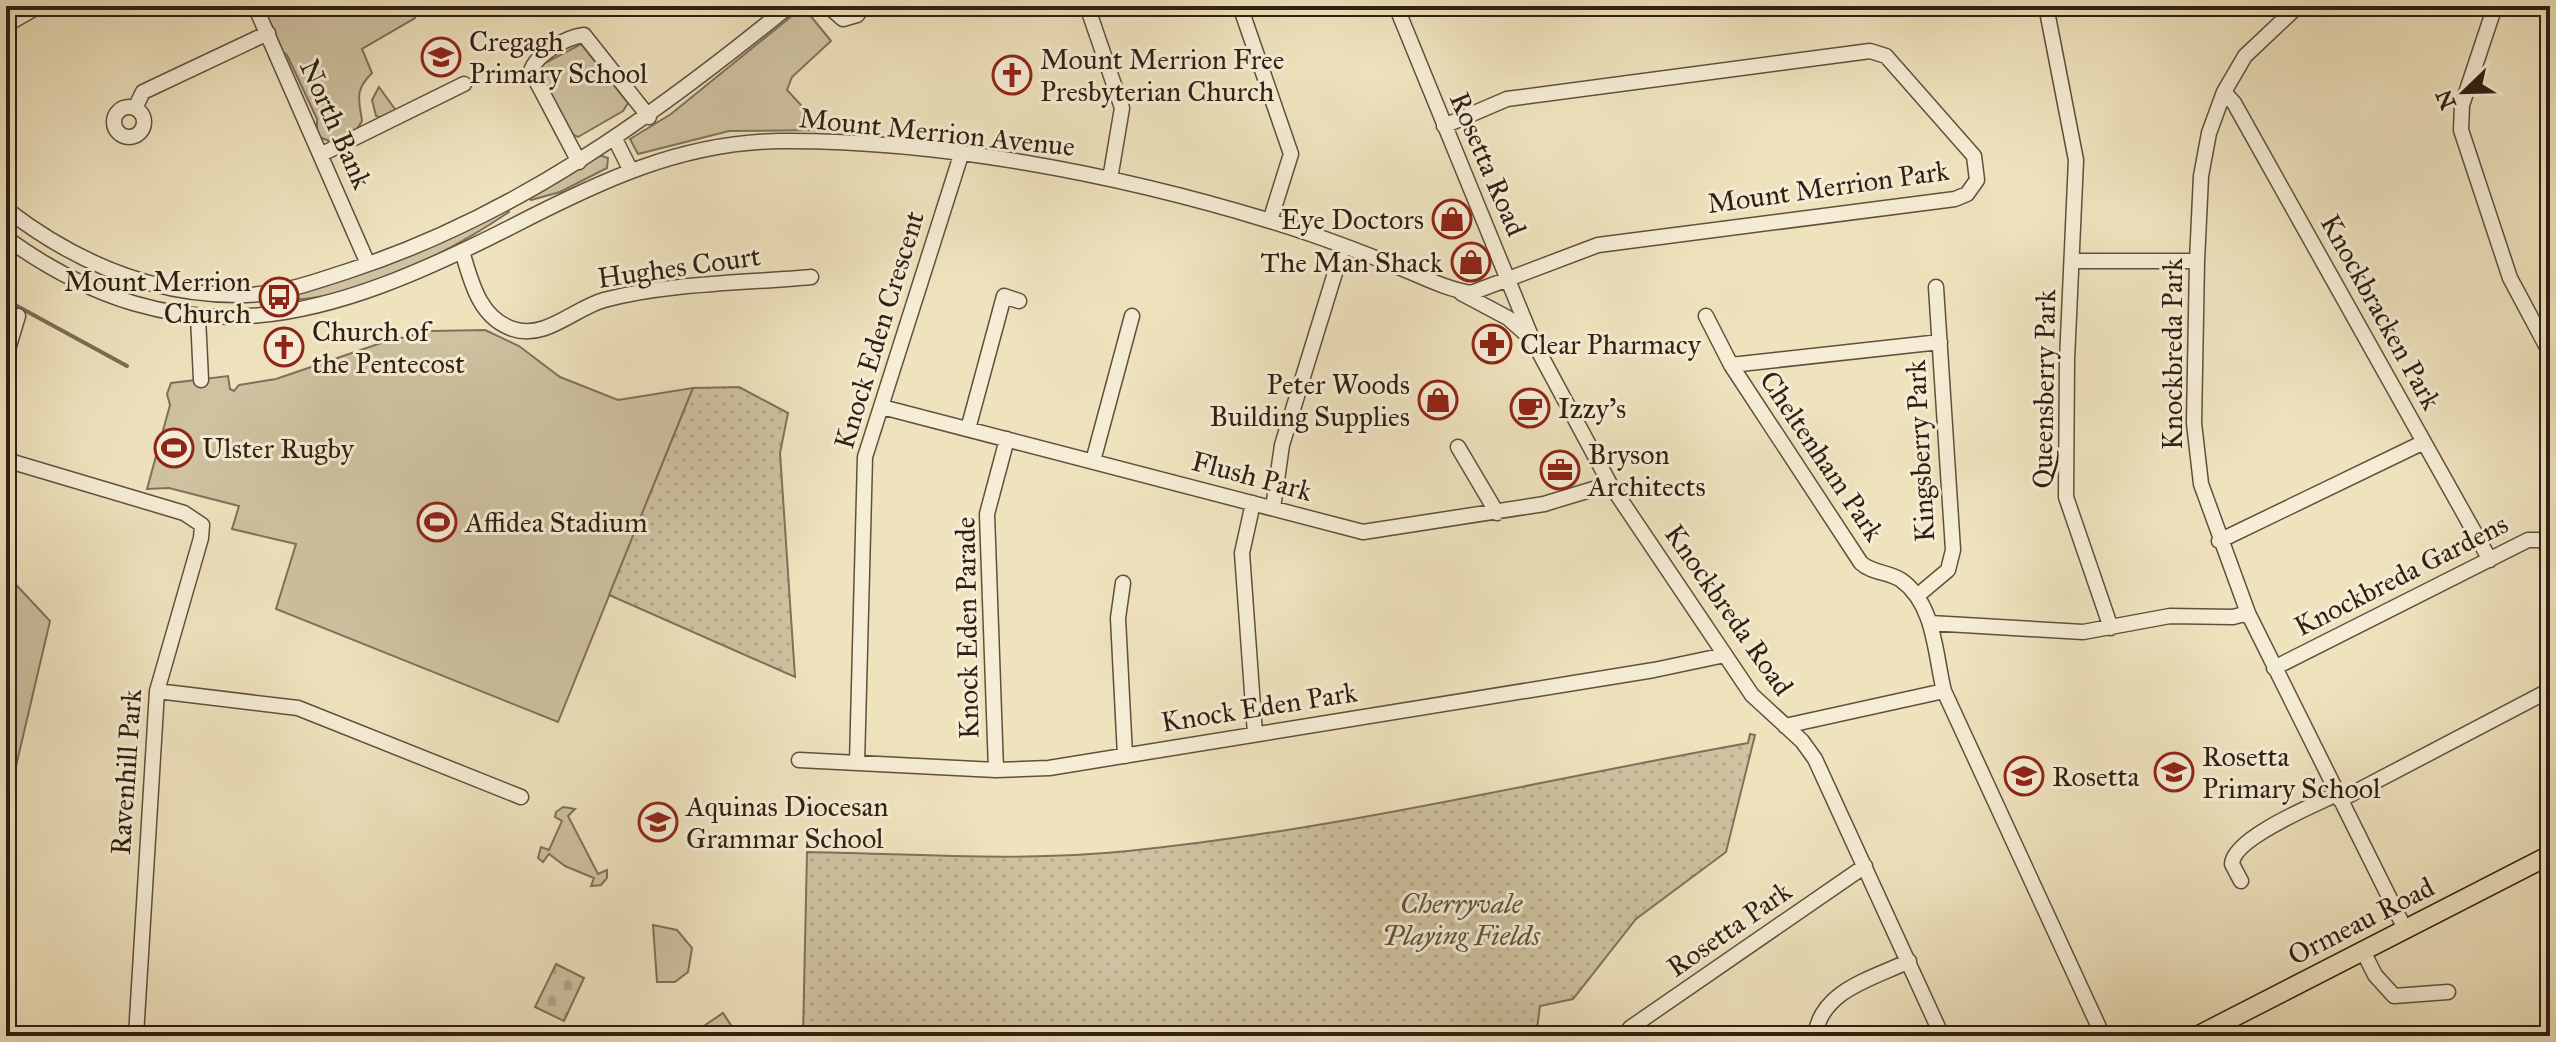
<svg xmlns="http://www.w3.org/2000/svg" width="2556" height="1042" font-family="'IM FELL Great Primer',serif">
<defs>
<pattern id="cemetery-stones" width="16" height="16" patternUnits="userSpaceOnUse" patternTransform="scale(2)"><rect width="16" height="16" fill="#cfc2a1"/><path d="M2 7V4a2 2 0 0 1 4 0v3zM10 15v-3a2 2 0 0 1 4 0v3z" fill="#b2a68a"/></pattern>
<pattern id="park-dots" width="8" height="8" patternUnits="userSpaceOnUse" patternTransform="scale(2)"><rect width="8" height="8" fill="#cfc2a1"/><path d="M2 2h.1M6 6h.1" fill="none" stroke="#b2a68a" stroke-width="1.8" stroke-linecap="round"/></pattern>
</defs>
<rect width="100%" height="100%" fill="#efe3be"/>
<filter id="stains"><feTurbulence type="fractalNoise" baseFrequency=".0025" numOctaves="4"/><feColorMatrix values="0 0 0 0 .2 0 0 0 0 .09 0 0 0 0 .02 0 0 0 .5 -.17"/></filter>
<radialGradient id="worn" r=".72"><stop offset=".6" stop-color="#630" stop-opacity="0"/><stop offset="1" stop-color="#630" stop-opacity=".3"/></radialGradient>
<path fill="#cfc2a1" stroke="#80705a" stroke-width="2" d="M263,6H417L411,10L415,18L362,49L372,73C354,91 359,99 362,121C354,138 330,148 317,134V119L287,55C274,47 261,21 263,6Z
M804,6H816L809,14L831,41L792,77L787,90L824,130L729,131L638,154L630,139L671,114Z
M581,44L628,103L623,111L578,137L569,133L539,72L543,64Z
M379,87L397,112L383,118L376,116L372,100Z
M599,155L608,158L607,168L560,192L531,200L528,196Z
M506,207L509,212C450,252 358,299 286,300L285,296Z
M485,330L519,346L560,377L618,400L693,388L558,722L276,609L296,544L232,529L239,506L169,488L147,489L170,405L167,394L171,383L228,376L230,389L234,391L239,385L276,379L384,342L431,331Z
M6,574L50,621L6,809Z
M563,807L575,809L568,816L598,874L607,870V878L601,885L591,886L594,878L565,866L549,854L543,862L538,858L541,847L549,850L562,821L555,817L556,812Z
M653,925L677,930L692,948L688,972L675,982H657Z
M723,1013L738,1036H689Z"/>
<path fill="url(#cemetery-stones)" stroke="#80705a" stroke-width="2" d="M556,964L584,978L564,1021L535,1007Z"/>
<path fill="url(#park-dots)" stroke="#80705a" stroke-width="2" d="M739,387L788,413L780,453L795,677L609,595L693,388Z
M1750,734L1755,735L1726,852L1636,919L1573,999L1540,1006L1536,1036H803L807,852C913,854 1022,862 1128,851C1337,830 1542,780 1748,743Z"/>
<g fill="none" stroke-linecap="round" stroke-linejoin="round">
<path stroke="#7c6c56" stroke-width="4" d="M6,300L127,366"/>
<defs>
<path id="minor" d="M255,6L368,264
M828,6L843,19L857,15L863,6
M1087,6L1122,108L1110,179
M1240,6L1291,154L1270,221
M1396,6L1533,341L1610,484L1752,695L1802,741L1815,759L1942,1036
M2046,6L2076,160L2067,360L2066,497L2111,628
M2298,6L2245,56L2224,92L2209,133L2201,176L2197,261L2194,423L2201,484L2248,613L2405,929
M2495,6L2462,105L2461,130L2510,278L2550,353
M6,25L39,6
M2224,92L2234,103L2490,560
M114 122a15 15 0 1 1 30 0a15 15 0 1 1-30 0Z
M135,108L143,92L268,33
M615,139L630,169
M322,154L464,84
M579,162L531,71C536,54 567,37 584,35L649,117
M6,209C76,263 157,297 246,295C282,294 317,281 351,270C518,215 655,115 789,6
M6,238C185,367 330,319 511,227C598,182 681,142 781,141C939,140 1116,174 1267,220C1311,233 1356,250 1398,267C1422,276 1445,289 1471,293L1598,245L1955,199L1967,194L1977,180L1974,156L1886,56L1870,51L1507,99L1444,126
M462,251C471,281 479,318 513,329C545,340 575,308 604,300C668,283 746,283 811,277
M2072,261H2197
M1461,293L1508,318L1527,335
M1706,316L1731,365L1861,563C1872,573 1889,572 1901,580C1935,604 1935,655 1944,691
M198,317L201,380
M6,356L18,316
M1731,365L1940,342
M882,407L1363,532L1544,504L1610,484
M968,429L1004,296L1019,301
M1458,447L1497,513
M6,460L184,513L202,525L201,538L157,691L136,1036
M1093,461L1132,316
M1253,503L1242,553L1255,734
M1273,508L1282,445L1343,247
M2219,541L2424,442
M1123,583L1118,618L1125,756
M1917,596L1948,570L1953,550L1936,287
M1930,623L2083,632L2170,616L2233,617L2248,613
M2274,668L2528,540H2542L2550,550
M157,691L298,708L521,797
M1785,726L1944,691L2103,1036
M799,760L996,770L1049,768L1654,670L1725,655
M857,763L865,457L961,155
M996,770L987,514L1007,439
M2340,800L2550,690
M2241,881L2232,864C2233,838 2314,805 2337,794
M2363,951L2375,975L2394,996L2448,992
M1626,1036L1630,1028L1865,866
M1815,1036C1821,990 1872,979 1909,961"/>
<path id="major" d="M2197,1036L2550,855"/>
</defs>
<use href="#minor" stroke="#60503d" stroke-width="17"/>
<use href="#major" stroke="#301f12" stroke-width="21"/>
<use href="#minor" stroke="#f5edd5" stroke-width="14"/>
<use href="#major" stroke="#efe3be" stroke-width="18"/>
</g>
<defs>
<symbol id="school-ring" viewBox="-11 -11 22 22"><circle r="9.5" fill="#f5edd5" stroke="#8f2418" stroke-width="1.5"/><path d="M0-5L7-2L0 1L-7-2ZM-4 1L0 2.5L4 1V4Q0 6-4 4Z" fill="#8f2418"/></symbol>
<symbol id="church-ring" viewBox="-11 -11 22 22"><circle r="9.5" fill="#f5edd5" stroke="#8f2418" stroke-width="1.5"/><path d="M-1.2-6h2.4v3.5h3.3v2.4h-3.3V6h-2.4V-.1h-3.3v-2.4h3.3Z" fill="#8f2418"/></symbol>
<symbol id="shop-ring" viewBox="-11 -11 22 22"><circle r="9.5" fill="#f5edd5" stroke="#8f2418" stroke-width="1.5"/><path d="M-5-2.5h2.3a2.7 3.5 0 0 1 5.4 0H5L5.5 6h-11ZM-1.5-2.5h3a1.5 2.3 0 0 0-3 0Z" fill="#8f2418"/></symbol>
<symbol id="bus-ring" viewBox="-11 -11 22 22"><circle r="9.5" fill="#f5edd5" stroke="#8f2418" stroke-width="1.5"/><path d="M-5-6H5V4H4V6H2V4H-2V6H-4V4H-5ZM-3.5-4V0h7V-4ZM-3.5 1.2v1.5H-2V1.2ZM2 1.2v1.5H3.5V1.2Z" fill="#8f2418"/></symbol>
<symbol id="pharmacy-ring" viewBox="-11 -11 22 22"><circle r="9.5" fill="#f5edd5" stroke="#8f2418" stroke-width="1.5"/><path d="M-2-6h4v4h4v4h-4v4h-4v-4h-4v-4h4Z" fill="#8f2418"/></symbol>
<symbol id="cafe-ring" viewBox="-11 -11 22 22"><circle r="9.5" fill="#f5edd5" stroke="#8f2418" stroke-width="1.5"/><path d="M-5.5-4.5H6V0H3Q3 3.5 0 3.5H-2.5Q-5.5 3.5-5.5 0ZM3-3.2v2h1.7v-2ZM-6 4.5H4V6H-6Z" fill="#8f2418"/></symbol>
<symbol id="stadium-ring" viewBox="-11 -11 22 22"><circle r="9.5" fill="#f5edd5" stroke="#8f2418" stroke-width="1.5"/><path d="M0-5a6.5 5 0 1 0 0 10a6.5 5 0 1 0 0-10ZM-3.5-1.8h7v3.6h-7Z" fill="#8f2418"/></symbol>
<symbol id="office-ring" viewBox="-11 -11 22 22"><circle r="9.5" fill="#f5edd5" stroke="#8f2418" stroke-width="1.5"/><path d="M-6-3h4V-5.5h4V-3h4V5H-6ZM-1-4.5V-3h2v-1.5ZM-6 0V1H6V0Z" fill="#8f2418"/></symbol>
</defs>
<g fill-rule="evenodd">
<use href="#school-ring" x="419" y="35" width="44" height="44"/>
<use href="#church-ring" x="990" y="53" width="44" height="44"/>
<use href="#shop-ring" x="1430" y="197" width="44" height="44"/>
<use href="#shop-ring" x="1449" y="240" width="44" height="44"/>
<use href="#bus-ring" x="257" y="275" width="44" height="44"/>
<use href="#pharmacy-ring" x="1470" y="322" width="44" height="44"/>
<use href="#church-ring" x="262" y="325" width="44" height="44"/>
<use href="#shop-ring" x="1416" y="378" width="44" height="44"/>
<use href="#cafe-ring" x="1508" y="386" width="44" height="44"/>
<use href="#stadium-ring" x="152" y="426" width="44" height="44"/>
<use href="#office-ring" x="1538" y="448" width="44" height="44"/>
<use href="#stadium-ring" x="415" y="500" width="44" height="44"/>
<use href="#school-ring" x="2152" y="750" width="44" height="44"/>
<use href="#school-ring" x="2002" y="754" width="44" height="44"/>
<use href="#school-ring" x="636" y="800" width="44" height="44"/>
</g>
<g text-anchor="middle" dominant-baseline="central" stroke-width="6" stroke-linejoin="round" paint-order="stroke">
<g font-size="28" fill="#301f12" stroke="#f5edd5" text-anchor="start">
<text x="469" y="41">Cregagh<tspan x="469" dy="32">Primary School</tspan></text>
<text x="1040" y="59">Mount Merrion Free<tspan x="1040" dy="32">Presbyterian Church</tspan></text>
<text x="1424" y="219" text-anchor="end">Eye Doctors</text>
<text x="1443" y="262" text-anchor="end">The Man Shack</text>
<text x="251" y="281" text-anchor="end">Mount Merrion<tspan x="251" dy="32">Church</tspan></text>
<text x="312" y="331">Church of<tspan x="312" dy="32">the Pentecost</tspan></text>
<text x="1520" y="344">Clear Pharmacy</text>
<text x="1410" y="384" text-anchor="end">Peter Woods<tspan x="1410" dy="32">Building Supplies</tspan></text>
<text x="1558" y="408">Izzy's</text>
<text x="202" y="448">Ulster Rugby</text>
<text x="1588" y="454">Bryson<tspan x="1588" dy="32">Architects</tspan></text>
<text x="465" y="522">Affidea Stadium</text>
<text x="2202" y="756">Rosetta<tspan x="2202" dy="32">Primary School</tspan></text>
<text x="2052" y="776">Rosetta</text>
<text x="686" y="806">Aquinas Diocesan<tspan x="686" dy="32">Grammar School</tspan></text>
</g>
<g font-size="28" fill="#301f12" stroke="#f5edd5">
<text transform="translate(336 124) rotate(66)">North Bank</text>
<text transform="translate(937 132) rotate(6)">Mount Merrion Avenue</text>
<text transform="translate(1488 164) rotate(67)">Rosetta Road</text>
<text transform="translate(1828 187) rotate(-8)">Mount Merrion Park</text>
<text transform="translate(679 267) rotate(-8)">Hughes Court</text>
<text transform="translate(2381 312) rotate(61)">Knockbracken Park</text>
<text transform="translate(879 330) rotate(-73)">Knock Eden Crescent</text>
<text transform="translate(2172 354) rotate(-90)">Knockbreda Park</text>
<text transform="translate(2044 389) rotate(-89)">Queensberry Park</text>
<text transform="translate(1920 451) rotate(-93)">Kingsberry Park</text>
<text transform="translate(1822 456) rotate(56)">Cheltenham Park</text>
<text transform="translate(1252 476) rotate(15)">Flush Park</text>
<text transform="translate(2401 575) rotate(-27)">Knockbreda Gardens</text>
<text transform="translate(1729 610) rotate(55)">Knockbreda Road</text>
<text transform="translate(967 628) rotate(-91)">Knock Eden Parade</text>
<text transform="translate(1259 707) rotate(-9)">Knock Eden Park</text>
<text transform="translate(126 772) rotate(-86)">Ravenhill Park</text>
<text transform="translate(2361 921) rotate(-27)">Ormeau Road</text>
<text transform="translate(1729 929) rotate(-35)">Rosetta Park</text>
</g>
<g font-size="28" font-style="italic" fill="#60503d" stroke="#f5edd5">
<text x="1461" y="903">Cherryvale<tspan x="1461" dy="32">Playing Fields</tspan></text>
</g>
</g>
<rect width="2556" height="1042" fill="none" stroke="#efe3be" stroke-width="32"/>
<rect x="8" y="8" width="2540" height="1026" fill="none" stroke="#301f12" stroke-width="4"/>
<rect x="16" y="16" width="2524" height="1010" fill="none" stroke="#301f12" stroke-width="2"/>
<g transform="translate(2464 92) rotate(247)" stroke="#f5edd5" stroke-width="6" paint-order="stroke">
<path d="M0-6L14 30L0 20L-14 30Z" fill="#301f12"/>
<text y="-12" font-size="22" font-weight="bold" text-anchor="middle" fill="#301f12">N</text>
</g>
<rect width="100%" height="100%" filter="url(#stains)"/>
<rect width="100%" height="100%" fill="url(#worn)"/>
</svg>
